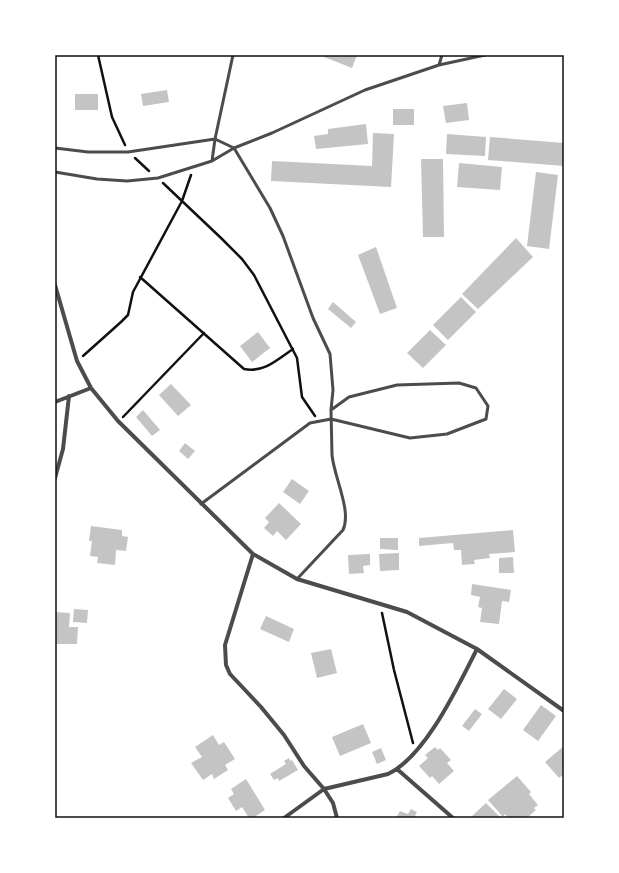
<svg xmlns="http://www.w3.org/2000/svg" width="619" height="873" font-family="'Libre Baskerville',serif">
<rect width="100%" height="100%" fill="#fff"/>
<path fill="#c4c4c4" d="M324,55H357L352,68L324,57Z
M167,90L169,102L143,106L141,94Z
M75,94H98V110H75Z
M467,103L469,120L446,123L443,106Z
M393,109H414V125H393Z
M366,124L368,144L316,149L314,136L328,134V129Z
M373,133L394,134L391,187L271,181L272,161L372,166Z
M447,134L486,137L485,156L446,154Z
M490,137L564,143V166L488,160Z
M421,159H443L444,237H423Z
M459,163L502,167L500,190L457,187Z
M536,172L558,175L549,249L527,246Z
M516,238L533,257L478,309L462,294Z
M376,247L397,308L380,314L358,255Z
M461,297L476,312L448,340L433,325Z
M333,302L356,322L351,328L328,309Z
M430,330L446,345L423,368L407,353Z
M258,332L270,348L252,362L240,346Z
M171,384L191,405L178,416L159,395Z
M143,410L160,430L152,436L136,417Z
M185,443L195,451L188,459L179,451Z
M292,479L309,491L300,504L283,492Z
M279,503L301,524L286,540L277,531L273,536L264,528L269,522L265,518Z
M91,526L122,530V536L128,537L126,551L116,550L115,565L97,563L98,557L90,556L92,541H89Z
M513,530L515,552L489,554L490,558L474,560L475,564L462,565L461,550H454L453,543L419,546V538Z
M380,538H398V550L380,549Z
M399,553V570L380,571L379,554Z
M370,554V565L363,566L364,573L349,574L348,555Z
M513,557L514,573H499V558Z
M472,584L511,590L509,602L502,601L499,624L480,622L482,608L478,607L480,597L471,595Z
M74,609L88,610L87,623L73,622Z
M55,612L70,613L69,627H78L77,644H55Z
M266,616L294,629L289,642L260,629Z
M331,649L337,673L317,678L311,653Z
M504,689L517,699L501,719L488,709Z
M541,705L556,716L538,741L523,730Z
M475,709L482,714L469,731L462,726Z
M363,724L371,743L340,756L332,737Z
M213,735L219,745L224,742L235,759L225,765L228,770L214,779L212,774L203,780L191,763L202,757L195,747Z
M564,746V774L559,778L545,762Z
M435,747L438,750L440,748L451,760L447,763L454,771L439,784L432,776L430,778L419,766L428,758L425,755Z
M381,748L386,760L377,764L372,752Z
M289,758L290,761L292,760L298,770L279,781L278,778L274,780L270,774L286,764L284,761Z
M517,776L531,792L529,794L538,805L534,808L536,810L527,818H508L505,814L503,817L488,800Z
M246,779L265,810L253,818H249L242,807L236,811L228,798L234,794L231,789Z
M486,803L501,818H470Z
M411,809L417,812L414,818H396L400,811L408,814Z"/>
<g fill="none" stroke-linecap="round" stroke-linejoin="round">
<path stroke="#111" stroke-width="2.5" d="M98,55L112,117L125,145
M135,158L149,171
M163,183L221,238L242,259L254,275L297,358L302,397L315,416
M140,277L244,369C264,373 277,360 293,349
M83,356L121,322L128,315L133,292L182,201L191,175
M123,417L204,333
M382,613L394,670L413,743"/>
<path stroke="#4c4c4c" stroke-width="3" d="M439,65L442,55
M55,148L88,152H128L215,139L234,148L270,208L283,236L313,318L330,354L333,390L331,410L332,455C334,477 352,511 343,530L297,579
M212,161L215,139L233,55
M55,172L97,179L127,181L158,178L212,161L234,148L272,133L365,90L439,65L485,55
M201,504L310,423L331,419L410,438L447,434L486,419L488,406L476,388L459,383L397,385L349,397L331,410"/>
<path stroke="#4c4c4c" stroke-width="4" d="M55,285L77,361L91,388L118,421L253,554L297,579L407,612L477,649L564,711
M55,402L91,388
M55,478L63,449L69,396
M253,554L225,645L226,665L230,674L261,707L284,735L304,766L324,789L333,803L337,818
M397,769L453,818
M284,818L324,789L388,774C426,756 458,686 477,649"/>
</g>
<rect width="619" height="873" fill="none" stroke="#ffffff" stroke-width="112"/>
<rect x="56" y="56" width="507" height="761" fill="none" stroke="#111" stroke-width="1.5"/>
</svg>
